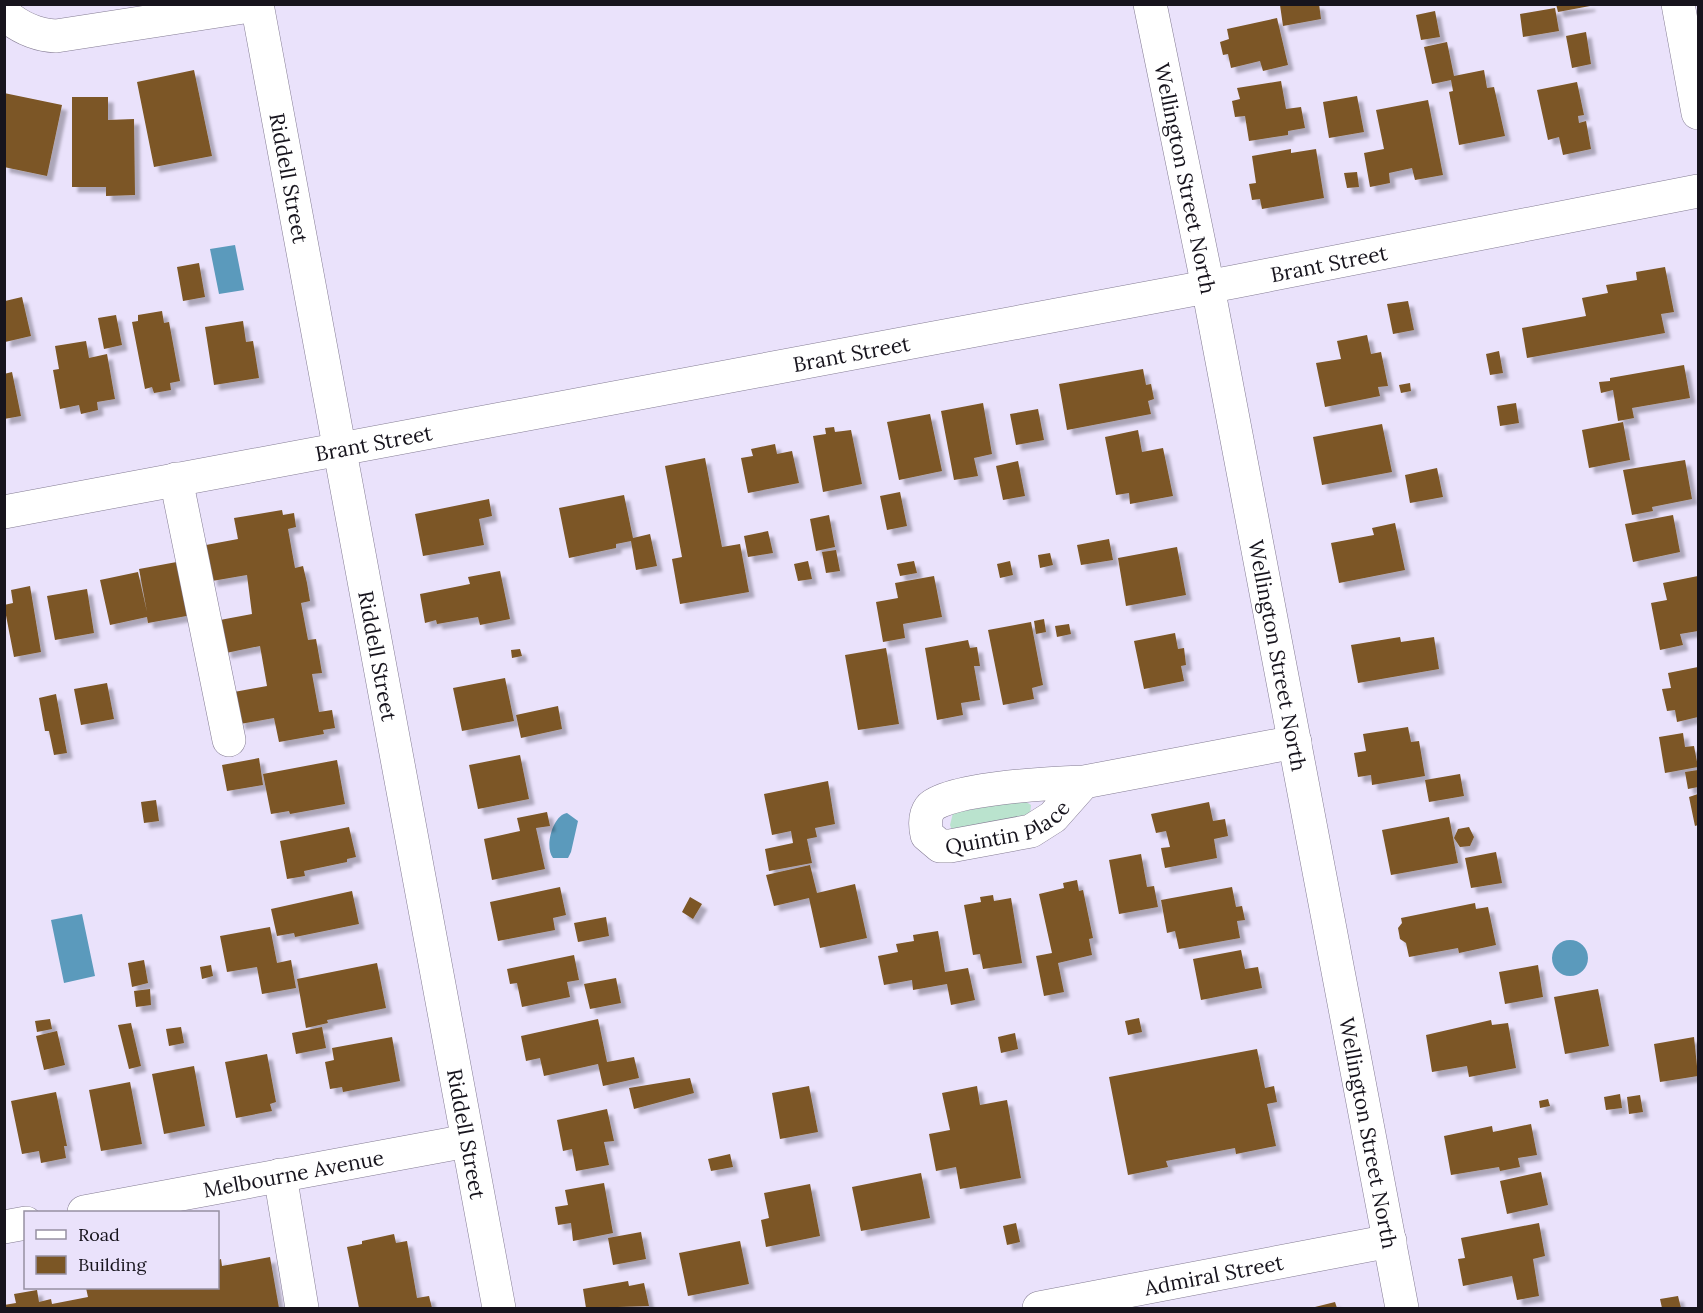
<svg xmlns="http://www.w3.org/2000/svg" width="1703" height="1313" font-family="Lora,serif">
<defs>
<filter id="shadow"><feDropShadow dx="5.5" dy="5.5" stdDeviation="1.5" flood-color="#0004"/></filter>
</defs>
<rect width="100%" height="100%" fill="#eae2fb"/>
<path fill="#bae3ce" d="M1023,800L1031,805L1030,815L952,830L950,825L953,813Z"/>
<path fill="#5b9abc" d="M235,245L244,290L219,294L210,249Z
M567,813L578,821L571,852L568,858H553C544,847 553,815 567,813Z
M82,914L95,976L64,983L51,920Z
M1552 958a18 18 0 1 1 36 0a18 18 0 1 1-36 0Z"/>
<path fill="#7b5625" filter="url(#shadow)" d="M1319,4L1321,19L1283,26L1280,5Z
M1556,4H1590V6L1558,12Z
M1555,8L1559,31L1523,37L1520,14Z
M1435,11L1440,37L1421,40L1416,15Z
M1277,18L1288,65L1263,71L1260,61L1231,68L1228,54L1223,55L1220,42L1229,39L1227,29Z
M1586,32L1591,64L1572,68L1566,36Z
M1447,42L1454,76L1484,70L1487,88L1494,87L1505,136L1459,145L1449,92L1453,91L1451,80L1432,84L1424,47Z
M194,70L212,156L154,167L137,82Z
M1281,81L1286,109L1301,107L1305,128L1288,131V135L1249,141L1245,116L1235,117L1232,101L1240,99L1237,88Z
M1577,82L1584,115L1578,116L1579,123L1586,121L1591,149L1563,155L1559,137L1548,140L1537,90Z
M4,93L62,105L47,176L4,167Z
M1357,96L1364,132L1329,138L1323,102Z
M72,97H108V120L134,119L135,195L106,196V187H72Z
M1428,100L1443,175L1415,180L1412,168L1389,173L1390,183L1370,187L1364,153L1384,149L1376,110Z
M1291,149V153L1316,149L1324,198L1262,209L1260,199L1252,200L1249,184L1256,183L1252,156Z
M1357,172L1359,187L1347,188L1344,173Z
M199,263L205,297L183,301L177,267Z
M1665,267L1674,312L1661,314L1665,333L1527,358L1522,328L1586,316L1582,298L1608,293L1606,285L1637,280L1636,272Z
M22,297L31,336L5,342V301Z
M1408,301L1414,330L1393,334L1387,304Z
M162,311L164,323L169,322L180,381L170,383L171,390L154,393L152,387L145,389L132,322L138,321V315Z
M116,315L122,345L104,349L98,318Z
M243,321L246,342L253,341L259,378L214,385L205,327Z
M1367,335L1371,354L1381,352L1388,386L1378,387L1380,396L1325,407L1316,363L1341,359L1337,341Z
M86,341L89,358L107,354L115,399L97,402L98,410L81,414L79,405L60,409L53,370L59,369L55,346Z
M1499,351L1503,373L1490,375L1486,354Z
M1684,365L1690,398L1632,408L1634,418L1618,421L1613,390L1601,393L1599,382L1610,381V378Z
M1143,369L1146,385L1151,384L1154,399L1148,401L1151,414L1067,430L1059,384Z
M12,372L21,416L4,419V374Z
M1410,383L1411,391L1401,393L1399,385Z
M983,403L992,454L974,458L978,476L954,480L941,411Z
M1516,403L1519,423L1500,426L1497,406Z
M1038,409L1044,440L1016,445L1010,414Z
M930,414L942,471L899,480L887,422Z
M1623,422L1630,460L1589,468L1582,430Z
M1382,424L1392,472L1322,485L1313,437Z
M834,427L835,432L851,430L862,484L823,492L813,436L826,434L825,428Z
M1138,430L1142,452L1163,448L1173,496L1130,504L1129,493L1116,495L1105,437Z
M775,444L777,454L792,451L799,483L748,493L741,458L753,456L751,449Z
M705,458L722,547L740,544L749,592L680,604L672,559L682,557L665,466Z
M1685,460L1692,499L1652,507L1653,511L1632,515L1623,470Z
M1018,461L1025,496L1003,500L996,466Z
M1437,468L1443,497L1410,503L1405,475Z
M900,492L907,526L887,530L880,496Z
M624,495L633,538L650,534L657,566L636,570L631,541L616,544V548L569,558L559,508Z
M489,499L492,516L479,519L484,545L423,556L415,514Z
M282,510L283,515L294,513L296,527L288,529L291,546L295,568L303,566L307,583L310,601L301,603L308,640L316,639L322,673L312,674L319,712L332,710L335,728L323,730L324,734L279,742L274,718L240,724L234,692L267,686L260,646L226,653L220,620L252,614L247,575L212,581L206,545L238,539L234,518Z
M829,515L835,547L816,551L810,519Z
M1673,515L1680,552L1633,562L1625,524Z
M1395,523L1405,570L1339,583L1331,543L1374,535L1372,528Z
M768,531L773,553L748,557L744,536Z
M1109,539L1113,560L1081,565L1077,545Z
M1177,547L1186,595L1126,606L1118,558Z
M836,550L840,571L826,573L822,552Z
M1050,553L1053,565L1040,568L1038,555Z
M182,561L192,615L148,623L147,617L110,625L100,580L138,572L147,612L139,569Z
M808,561L812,579L798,581L794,564Z
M914,561L917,573L900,576L897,564Z
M1010,561L1013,575L1000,578L997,564Z
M500,571L510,619L480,625L478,617L437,624L436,620L425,623L420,594L470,584L468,577Z
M934,576L942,617L903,624L905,638L883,642L876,602L898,598L895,583Z
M1698,576V631L1680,634L1683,645L1660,650L1651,603L1667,600L1663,583Z
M30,586L41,652L14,657L4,605L13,603L11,590Z
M87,589L94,633L55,640L47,596Z
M1044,619L1046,632L1036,634L1034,621Z
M1031,622L1043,685L1032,688L1034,699L1003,705L988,630Z
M1069,624L1071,634L1057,637L1055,626Z
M1175,633L1178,649L1184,648L1186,665L1181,666L1184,681L1144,689L1134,641Z
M1400,637L1401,642L1434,637L1439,669L1358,683L1351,645Z
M968,640L970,648L977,647L980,666H974L980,700L961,703L963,715L937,720L925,648Z
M886,648L899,724L858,730L845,655Z
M520,649L522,656L512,658L511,650Z
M1698,667V717L1677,722L1675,710L1667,711L1662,689L1671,688L1668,673Z
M505,678L514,721L462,731L453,688Z
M107,683L114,719L81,725L74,689Z
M56,694L67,753L54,755L49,731H45L39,698Z
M558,706L562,729L521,738L516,715Z
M1408,727L1411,742L1419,741L1425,776L1372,785L1371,775L1358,777L1354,753L1366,751L1363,734Z
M1683,733L1685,747L1694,746L1698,767L1665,773L1659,737Z
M520,755L529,799L478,809L469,765Z
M259,758L263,785L227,791L222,765Z
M337,760L345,804L290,814L289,811L271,814L263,774Z
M1698,770V787L1688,789L1685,772Z
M1460,774L1464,796L1429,802L1425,780Z
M828,781L835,824L815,828L817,837L807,839L812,863L769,871L765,849L793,843L791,831L772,835L764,794Z
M1698,794V825L1695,826L1689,797Z
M156,800L159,821L144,823L141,802Z
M1209,802L1213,821L1225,819L1228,836L1214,839L1217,858L1165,868L1161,848L1170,847L1166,831L1156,833L1151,814Z
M547,812L550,826L536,828L545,869L492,880L484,839L520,831L517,818Z
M1449,817L1458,863L1391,875L1382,830Z
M349,827L356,857L347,859V862L304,871L305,876L287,879L280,841Z
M1469,827L1474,837L1470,846L1460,847L1454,838L1458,829Z
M1496,852L1502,883L1471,888L1465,858Z
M1141,854L1147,887L1154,886L1158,907L1119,914L1109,860Z
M810,865L817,893L855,884L867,938L820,948L809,898L774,906L766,875Z
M1077,880L1079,891L1083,890L1093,938L1089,939L1092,955L1058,963L1064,992L1044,996L1036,956L1052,953L1039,894L1064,888L1063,883Z
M560,887L566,915L553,918L555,930L498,941L490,902Z
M1232,887L1236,907L1242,906L1245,920L1237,921L1240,938L1179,949L1175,931L1167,933L1161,900Z
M352,891L359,924L295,937L294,933L277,936L271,909Z
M993,895L994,901L1011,898L1022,963L983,969L980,954L973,955L964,905L981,902L980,897Z
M690,897L702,904L693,919L682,912Z
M1475,903L1476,909L1488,907L1496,945L1459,953L1458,948L1409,957L1406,943L1400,939L1398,928L1402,923L1401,918Z
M606,917L609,936L578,942L574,923Z
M270,927L277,963L291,960L296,988L262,994L257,967L227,972L220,936Z
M938,931L945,972L968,968L975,1000L951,1005L947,984L913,990L912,980L884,985L878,956L898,952L896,944L914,941L913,935Z
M1241,950L1245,969L1258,967L1262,988L1201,1000L1193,959Z
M574,955L579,980L567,982L570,997L522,1007L517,983L510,984L507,969Z
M144,960L148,983L132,987L128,963Z
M377,963L386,1008L327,1020L328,1023L306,1028L297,979Z
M211,965L213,976L202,979L200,967Z
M1538,965L1543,997L1505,1004L1499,972Z
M616,978L621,1003L590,1009L584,984Z
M150,989L151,1005L136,1007L134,991Z
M1598,989L1609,1046L1565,1054L1554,997Z
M1139,1018L1142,1032L1128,1035L1125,1021Z
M50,1019L52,1029L37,1032L35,1021Z
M598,1019L607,1062L634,1057L639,1078L603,1086L598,1064L544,1076L540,1058L526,1061L521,1036Z
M1491,1020L1492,1025L1508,1023L1516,1068L1469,1077L1467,1066L1432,1072L1426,1035Z
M131,1023L141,1066L129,1069L118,1025Z
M181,1027L184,1043L169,1046L166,1029Z
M322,1027L326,1048L296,1054L292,1033Z
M57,1031L65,1065L44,1070L36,1036Z
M1015,1033L1018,1049L1001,1053L998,1037Z
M392,1037L400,1081L343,1092L342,1087L330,1089L325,1062L334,1060L332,1048Z
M1694,1037L1698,1076L1660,1082L1654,1044Z
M1257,1049L1265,1088L1274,1086L1277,1102L1267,1104L1276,1146L1236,1154L1235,1148L1166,1161L1168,1167L1128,1175L1109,1077Z
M267,1054L276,1102L270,1104L272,1111L236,1118L225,1062Z
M194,1066L205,1126L164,1134L152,1074Z
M690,1078L694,1093L634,1109L629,1088Z
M130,1082L142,1144L101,1151L89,1090Z
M809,1086L818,1132L780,1139L772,1093Z
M977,1086L980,1105L1007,1100L1021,1178L960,1189L956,1167L936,1171L929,1134L950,1130L942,1093Z
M56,1092L67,1146H64L66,1158L41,1163L39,1151L22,1154L11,1101Z
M1620,1094L1622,1108L1606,1110L1604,1097Z
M1640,1095L1643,1112L1629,1114L1627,1097Z
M1548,1099L1550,1106L1540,1108L1539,1101Z
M607,1109L614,1141L604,1142L609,1165L576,1171L572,1149L563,1151L557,1120Z
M1531,1124L1537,1155L1518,1158L1520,1167L1500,1171L1499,1167L1451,1175L1444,1136L1492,1126L1493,1132Z
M730,1154L733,1167L711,1171L708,1159Z
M1541,1172L1548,1205L1507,1214L1500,1181Z
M921,1173L930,1218L861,1231L852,1187Z
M604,1183L613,1233L573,1241L571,1223L558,1225L555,1207L568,1205L565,1190Z
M810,1184L820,1236L766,1247L761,1220L769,1218L764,1193Z
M1016,1223L1020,1242L1007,1245L1003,1226Z
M1539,1223L1545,1256L1533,1259L1539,1296L1517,1300L1512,1276L1463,1286L1458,1259L1465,1258L1461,1238Z
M641,1232L646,1259L613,1265L608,1238Z
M394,1234L396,1243L407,1241L417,1298L429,1296L432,1308H359L347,1247L362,1244V1241Z
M740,1241L749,1284L688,1296L679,1253Z
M270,1257L279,1308H4V1305L16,1303L14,1294L37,1290L39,1302L51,1299L52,1304L88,1297L86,1288H218V1260L221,1259L222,1266Z
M628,1281L629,1286L644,1283L649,1306L586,1308L583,1289Z
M1678,1296L1681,1308H1662L1660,1299Z
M1335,1302L1337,1308H1311Z"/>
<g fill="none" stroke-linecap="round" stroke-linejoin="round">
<defs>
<g id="minor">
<path id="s1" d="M257,4L499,1308"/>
<path d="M1678,4L1698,113"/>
<path d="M4,14C20,28 36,35 56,36L257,5"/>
<path d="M176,479L229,740"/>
<path id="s2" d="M4,512L1233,282L1698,191"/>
<path id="s3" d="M1084,782C1057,783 946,788 930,808C924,816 925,826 927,835L940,846H950L1031,831L1053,817L1084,782L1295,742"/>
<path d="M280,1175L302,1308"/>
<path id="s4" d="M84,1212L467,1141"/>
<path d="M4,1227L26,1223"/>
<path id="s5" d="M1039,1308L1390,1241"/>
</g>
<g id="major">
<path id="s6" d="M1150,4L1208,287L1402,1308"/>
</g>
</defs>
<use href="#minor" stroke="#847c93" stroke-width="34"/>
<use href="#major" stroke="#847c93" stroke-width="34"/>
<use href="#minor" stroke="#fff" stroke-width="33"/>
<use href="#major" stroke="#fff" stroke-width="33"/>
</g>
<g text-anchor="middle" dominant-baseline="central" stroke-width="6" stroke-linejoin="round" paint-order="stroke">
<g font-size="21" fill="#17141d" stroke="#eae2fb">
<text stroke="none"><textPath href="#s1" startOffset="177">Riddell Street</textPath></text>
<text stroke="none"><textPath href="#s6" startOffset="178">Wellington Street North</textPath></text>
<text stroke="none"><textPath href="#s2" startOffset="1348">Brant Street</textPath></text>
<text stroke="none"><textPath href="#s2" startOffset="862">Brant Street</textPath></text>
<text stroke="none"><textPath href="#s2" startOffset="376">Brant Street</textPath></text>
<text stroke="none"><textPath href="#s1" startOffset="663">Riddell Street</textPath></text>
<text stroke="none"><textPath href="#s6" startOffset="664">Wellington Street North</textPath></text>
<text stroke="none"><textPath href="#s3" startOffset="274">Quintin Place</textPath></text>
<text stroke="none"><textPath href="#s1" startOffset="1149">Riddell Street</textPath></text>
<text stroke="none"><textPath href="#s6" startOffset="1150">Wellington Street North</textPath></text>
<text stroke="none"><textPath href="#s4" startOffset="213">Melbourne Avenue</textPath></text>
<text stroke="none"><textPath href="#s5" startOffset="178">Admiral Street</textPath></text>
</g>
</g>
<rect width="1703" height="1313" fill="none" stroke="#17141d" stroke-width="12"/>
<rect x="24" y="1211" width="195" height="78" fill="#eae2fb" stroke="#9690a2" stroke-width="1.5"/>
<rect x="36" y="1230" width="30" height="9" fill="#ffffff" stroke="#9690a2" stroke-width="1.5"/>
<text x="78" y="1241" font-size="18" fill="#17141d">Road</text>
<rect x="36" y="1256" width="30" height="18" fill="#7b5625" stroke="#9690a2" stroke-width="1.5"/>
<text x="78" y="1271" font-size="18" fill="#17141d">Building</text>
</svg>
